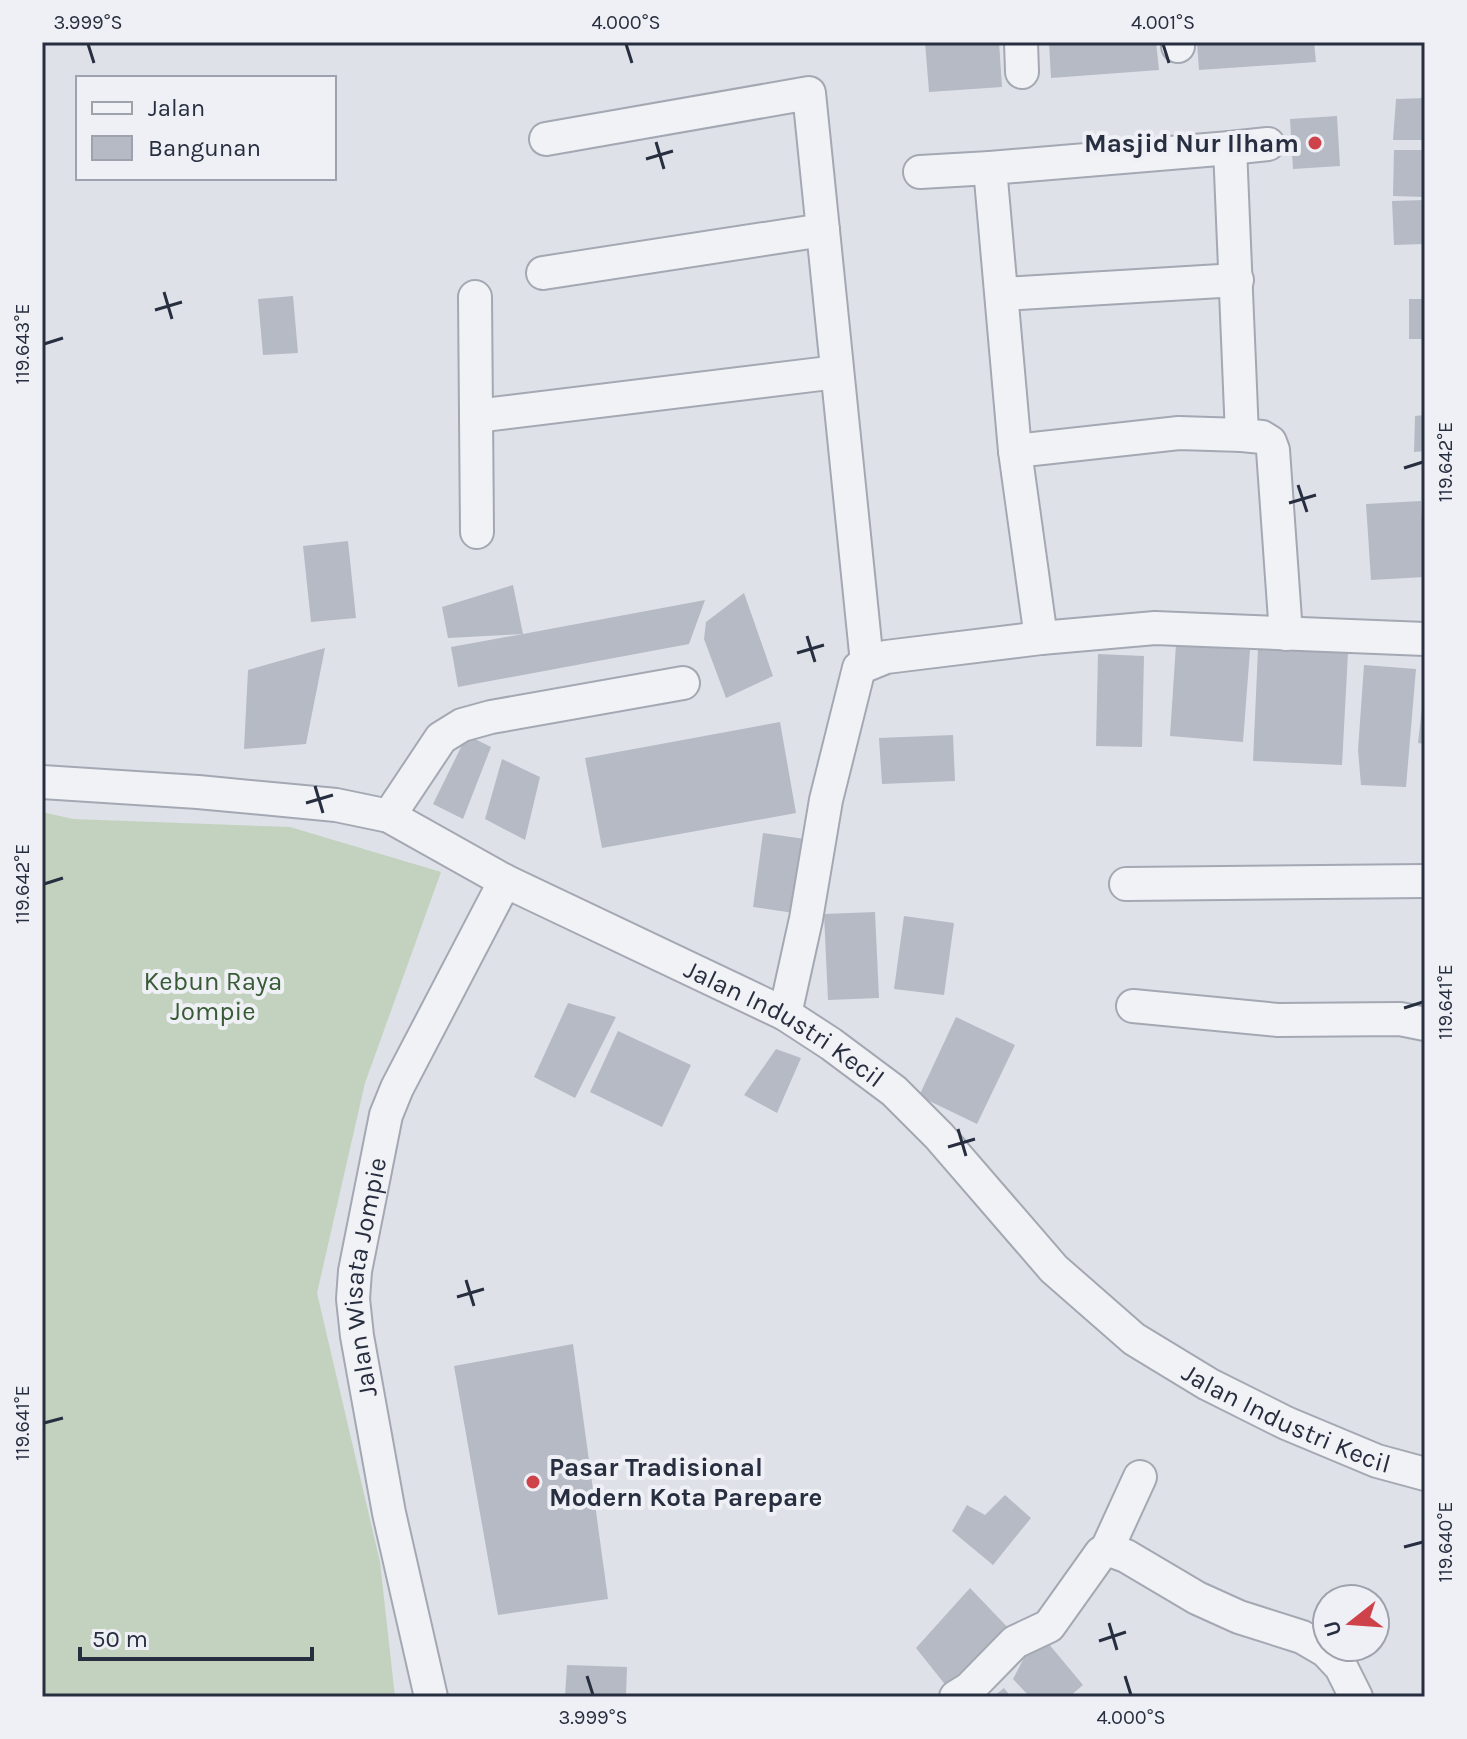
<svg xmlns="http://www.w3.org/2000/svg" width="1467" height="1739" font-family="Karla,sans-serif">
<rect width="100%" height="100%" fill="#dee1e8"/>
<path fill="#c2d2bf" d="M42,812L73,819L290,827L441,872L365,1083L317,1293L380,1562L395,1697H42Z"/>
<path fill="#b5bac5" d="M925,42H999L1002,87L929,92Z
M1049,42H1156L1159,70L1051,78Z
M1197,42H1314L1316,62L1199,70Z
M1425,98V140H1393L1396,99Z
M1337,116L1340,166L1293,169L1290,119Z
M1394,150H1425V197L1393,196Z
M1425,200V244L1394,245L1392,201Z
M293,296L298,353L263,355L258,299Z
M1409,299H1425V339H1409Z
M1425,415V451L1414,452L1415,416Z
M1421,501L1425,577L1371,580L1366,504Z
M348,541L356,618L311,622L303,546Z
M513,585L523,634L705,600L689,644L458,687L451,647L523,634L448,638L442,607Z
M744,593L773,676L726,698L704,639L706,622Z
M1176,644L1250,650L1243,742L1170,736Z
M325,648L306,744L244,749L248,670Z
M1258,649L1348,653L1342,765L1253,761Z
M1098,654L1144,656L1142,747L1096,746Z
M1364,665L1416,669L1406,787L1361,785L1358,750Z
M1423,699L1425,700V744L1418,743Z
M780,722L796,813L602,848L585,758Z
M467,735L491,747L463,819L433,804Z
M953,735L955,781L882,784L879,738Z
M502,759L540,777L525,840L485,819Z
M763,833L805,839L794,913L753,907Z
M875,912L879,998L828,1000L824,914Z
M904,916L954,923L944,995L894,989Z
M568,1003L616,1017L575,1098L534,1077Z
M956,1017L1015,1045L977,1124L919,1096Z
M618,1031L691,1065L662,1127L590,1092Z
M776,1049L801,1058L777,1113L744,1095Z
M573,1344L608,1599L498,1615L454,1366Z
M1005,1495L1031,1518L993,1565L952,1531L967,1505L985,1515Z
M970,1588L1014,1634L955,1697L916,1648Z
M1038,1631L1083,1685L1069,1697H1030L1013,1679Z
M567,1665L627,1667L626,1697H565Z
M1004,1688L1011,1697H993Z"/>
<g fill="none" stroke-linecap="round" stroke-linejoin="round">
<defs>
<g id="minor">
<path d="M1021,42L1022,72"/>
<path d="M1178,42V46"/>
<path d="M546,139L809,93L867,663"/>
<path d="M1268,144L1230,148L1242,435L1262,437L1270,442L1273,450L1286,634"/>
<path d="M920,172L990,168"/>
<path d="M543,273L823,230"/>
<path d="M1003,294L1237,280"/>
<path d="M475,297L477,532"/>
<path d="M476,416L837,372"/>
<path d="M1015,451L1179,433L1242,435"/>
<path d="M1041,638L1015,451L990,168L1230,148"/>
<path id="s1" d="M42,782L198,792L336,805L389,816L505,881L785,1014L831,1044L894,1091L939,1136L1054,1269L1134,1339L1208,1384L1286,1423L1377,1461L1425,1474"/>
<path d="M389,816L441,738L462,725L491,717L683,683"/>
<path d="M1126,884L1425,881"/>
<path d="M1133,1006L1278,1020L1400,1019L1425,1024"/>
<path d="M785,1014L806,919L826,800L859,668L886,657L1041,638L1155,628L1425,639"/>
<path d="M1107,1549L1140,1477"/>
<path id="s2" d="M431,1697L389,1513L357,1336L353,1299L355,1271L386,1115L397,1088L505,881"/>
<path d="M956,1697L969,1689L1015,1642L1049,1626L1101,1553L1107,1549L1126,1556L1197,1598L1239,1617L1302,1637L1326,1651L1341,1667L1356,1697"/>
</g>
</defs>
<use href="#minor" stroke="#a3a8b2" stroke-width="36"/>
<use href="#minor" stroke="#f1f2f6" stroke-width="32"/>
</g>
<path fill="none" stroke="#272e3f" stroke-width="3" d="M88,44L94,63M626,44L632,63M1163,44L1169,63M656,142L664,169M646,159L673,151M164,292L172,319M155,310L182,302M44,344L63,338M1404,468L1423,462M1298,485L1307,512M1289,503L1316,495M807,636L815,662M797,653L824,645M315,786L323,813M306,803L333,795M44,884L63,878M1404,1008L1423,1002M958,1129L966,1156M948,1147L975,1139M466,1280L474,1306M457,1297L484,1289M44,1423L63,1418M1404,1547L1423,1542M1109,1623L1117,1650M1099,1641L1126,1632M587,1676L593,1695M1125,1676L1131,1695"/>
<g fill="#ce424a" stroke="#eef0f5" stroke-width="3">
<circle cx="1315" cy="143" r="8"/>
<circle cx="533" cy="1482" r="8"/>
</g>
<g text-anchor="middle" dominant-baseline="central" stroke-width="8" stroke-linejoin="round" paint-order="stroke">
<g font-size="26" font-weight="bold" fill="#272e3f" stroke="#eef0f5" text-anchor="end">
<text x="1299" y="143">Masjid Nur Ilham</text>
<text x="549" y="1467" text-anchor="start">Pasar Tradisional<tspan x="549" dy="30">Modern Kota Parepare</tspan></text>
</g>
<g font-size="26" fill="#385a35" stroke="#eef0f5">
<text x="213" y="981">Kebun Raya<tspan x="213" dy="30">Jompie</tspan></text>
</g>
<g font-size="26" fill="#272e3f" stroke="#eef0f5">
<text stroke="none"><textPath href="#s1" startOffset="796">Jalan Industri Kecil</textPath></text>
<text stroke="none"><textPath href="#s2" startOffset="428">Jalan Wisata Jompie</textPath></text>
<text stroke="none"><textPath href="#s1" startOffset="1444">Jalan Industri Kecil</textPath></text>
</g>
</g>
<rect width="1467" height="1739" fill="none" stroke="#eef0f5" stroke-width="88"/>
<rect x="76" y="76" width="260" height="104" fill="#eef0f5" stroke="#9ea2ac" stroke-width="2"/>
<rect x="92" y="102" width="40" height="12" fill="#f1f2f6" stroke="#9ea2ac" stroke-width="2"/>
<text x="148" y="116" font-size="24" fill="#272e3f">Jalan</text>
<rect x="92" y="136" width="40" height="24" fill="#b5bac5" stroke="#9ea2ac" stroke-width="2"/>
<text x="148" y="156" font-size="24" fill="#272e3f">Bangunan</text>
<g transform="translate(1351 1623) rotate(253)"><circle r="38" fill="#eef0f5" stroke="#9ea2ac" stroke-width="2"/>
<path d="M0-6L14 30L0 20L-14 30Z" fill="#ce424a"/>
<text y="-12" font-size="22" font-weight="bold" text-anchor="middle" fill="#272e3f">U</text>
</g>
<path d="M80 1647v12h232v-12" fill="none" stroke="#272e3f" stroke-width="4"/>
<text x="92" y="1647" font-size="24" fill="#272e3f" stroke="#eef0f5" stroke-width="6" paint-order="stroke">50 m</text>
<rect x="44" y="44" width="1379" height="1651" fill="none" stroke="#272e3f" stroke-width="3"/>
<g font-size="20" text-anchor="middle" fill="#272e3f">
<text x="88" y="29">3.999°S</text>
<text x="626" y="29">4.000°S</text>
<text x="1163" y="29">4.001°S</text>
<text transform="translate(22 344) rotate(-90)" y="7">119.643°E</text>
<text transform="translate(1445 462) rotate(-90)" y="7">119.642°E</text>
<text transform="translate(22 884) rotate(-90)" y="7">119.642°E</text>
<text transform="translate(1445 1002) rotate(-90)" y="7">119.641°E</text>
<text transform="translate(22 1423) rotate(-90)" y="7">119.641°E</text>
<text transform="translate(1445 1542) rotate(-90)" y="7">119.640°E</text>
<text x="593" y="1724">3.999°S</text>
<text x="1131" y="1724">4.000°S</text>
</g>
</svg>
